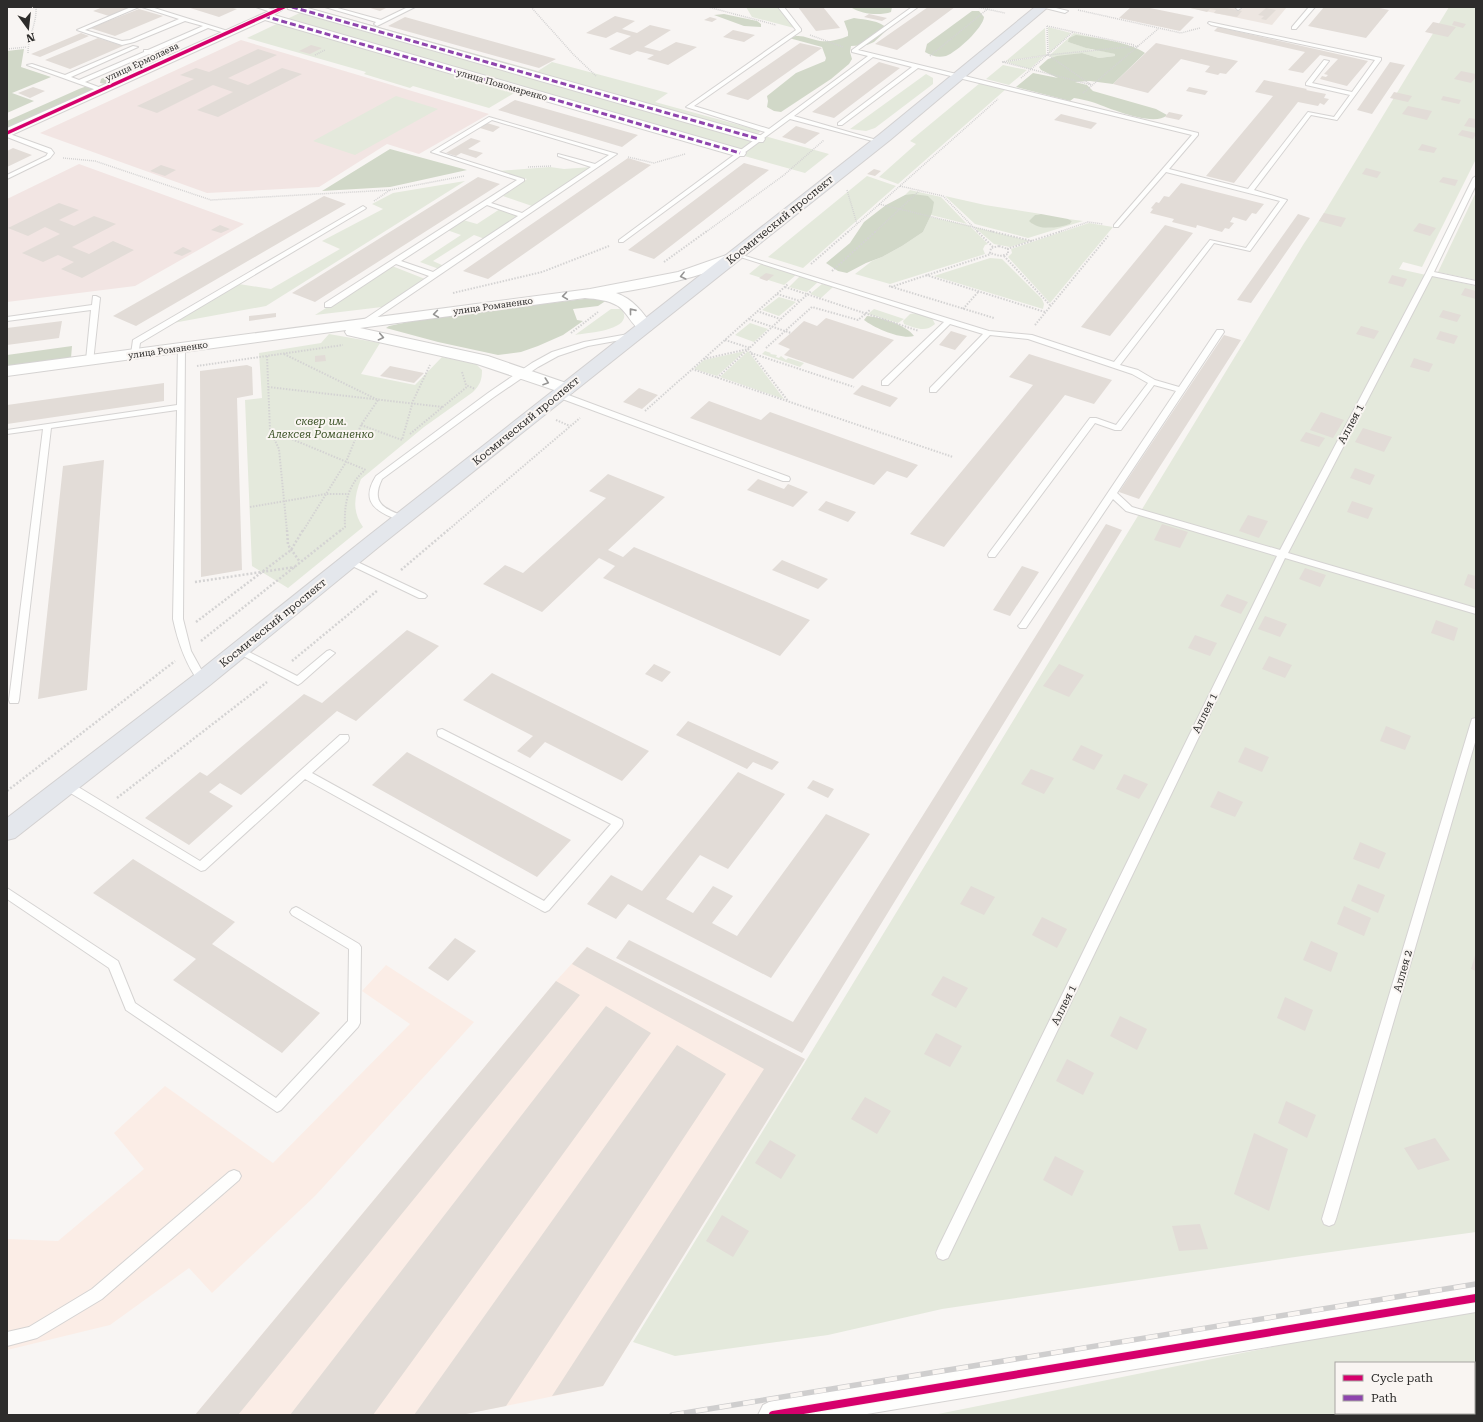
<svg xmlns="http://www.w3.org/2000/svg" width="1483" height="1422" font-family="'Roboto Serif',serif">
<rect width="100%" height="100%" fill="#f8f5f3"/>
<path fill="#ede6e1" d="M1186,7H1287L1272,25Z"/>
<path fill="#fbede6" d="M587,947L805,1059L603,1386L461,1415H195L556,981Z
M386,965L474,1022L315,1196L212,1293L189,1268L110,1325L7,1350V1239L58,1241L144,1169L114,1133L165,1086L273,1163L410,1024L362,991Z"/>
<path fill="#f2e5e3" d="M241,40L489,114L419,154L387,144L319,187L207,193L40,133Z
M79,164L244,224L135,286L7,302V199Z"/>
<path fill="#e4e9dc" fill-rule="evenodd" d="M746,7H778L794,28L752,17Z
M1449,7H1476V159L1422,267L1403,262L1399,269L1476,286V1232L1302,1256L942,1309L828,1335L675,1356L633,1342L807,1059L1303,245L1324,213Z
M310,8L538,71L552,62L668,93L655,102L761,131L758,134L829,154L805,173L516,92L489,108L413,86L410,88L364,74L366,72L247,38Z
M1048,27L1071,33L1049,53Z
M1045,28L1046,55L1006,61Z
M1074,33L1124,44L1085,37L1068,42L1093,50L1050,55Z
M1097,50L1116,54L1115,56L1099,58L1082,53L1053,58L1049,55Z
M1044,56L1030,69L1006,62Z
M1003,65L1027,70L1009,85L986,79Z
M926,74L933,78V84L875,128L866,131L850,129Z
M980,83L1006,89L898,184L879,177L916,144L910,141Z
M396,96L438,109L355,155L313,141Z
M550,167L564,169L592,167L532,206L503,196L527,179L498,171Z
M867,176L896,186L803,268L768,257Z
M465,181L266,306L173,323L239,284L271,289L340,249L322,241L383,209L372,204L393,193Z
M910,190L941,197L967,224L931,215L932,213L905,195Z
M1476,192V280L1438,272Z
M945,196L985,205L1041,214L1035,215L1032,224L1048,228L1070,224L1072,221L1068,219L1083,221L1028,238L975,224Z
M500,209L520,215L485,239L474,235L433,261L444,266L439,269L420,262L461,235L447,230L463,220L477,224Z
M930,217L970,226L988,244L985,245L983,249L985,254L890,284L855,274L872,261L882,257L902,246L923,232Z
M1089,223L1113,227L1050,303L1008,257L1012,253L1011,249Z
M974,227L1030,241L1010,247L994,244Z
M990,258L1002,259L1042,299L1044,304L1043,309L934,276Z
M761,264L796,275L784,285L749,274Z
M392,266L425,279L382,307L315,315Z
M800,276L818,282L807,292L789,287Z
M822,284L833,287L821,298L810,294Z
M779,297L796,302L779,316L762,310Z
M611,309H622C623,311 625,315 624,318C621,331 586,333 575,335Z
M874,309L904,319L898,323L868,314Z
M917,313L932,318L935,324C925,333 916,328 904,324L903,321L910,314Z
M750,323L768,329L754,342L735,335Z
M329,334L380,343L361,374L415,385L442,357L476,364L482,370C482,380 480,385 473,392L424,427L361,479C354,497 352,511 363,527L288,588L252,566L245,400L262,398L259,353L321,343Z
M745,351L717,376L694,369L704,360Z
M748,351L784,399L720,377Z
M765,351L771,353L770,354L777,355L776,357L779,358L781,356L786,360L788,358L804,363L800,367L762,354Z
M1476,1306V1415H933ZM1336,1363H1474V1413H1336Z"/>
<path fill="#d1d8c8" d="M892,7L891,12C880,16 861,14 852,8Z
M972,11H979L984,17C983,28 957,52 946,56C938,58 932,56 925,52L927,44Z
M724,14L757,21L761,24V27L744,26L714,15Z
M854,18C866,20 879,20 888,29L874,42L867,45L851,46L850,52L852,59L849,64L831,79L781,112L774,111L767,107L768,101L767,96L796,73L825,61L826,58L822,47L789,38C801,33 808,39 820,41C829,42 839,40 848,36V32L844,21Z
M1076,35C1095,38 1130,42 1145,53L1113,84L1090,81L1075,82L1087,85L1093,91L1156,109L1167,115C1154,128 1107,107 1092,102C1086,100 1080,99 1074,98L1070,101L1016,87L1033,73L1058,78L1041,70L1039,67L1048,59L1057,56L1082,53L1099,58L1115,56V54L1086,48L1068,42L1069,38Z
M24,49L21,67L51,77L12,93L34,101L7,113V51Z
M151,55L158,56L160,59L150,63L145,68L106,84L100,83L101,79Z
M87,86L94,89L93,91L7,130V121L79,89Z
M390,149L467,170L390,187L322,191Z
M913,194L928,196L934,202L932,213L923,232L902,246L882,257L866,263L847,273L838,271L826,263L850,243L864,222L886,205L905,195Z
M1041,214L1068,219L1072,221L1070,224C1057,228 1039,231 1029,221L1035,215Z
M592,298L607,300L598,306L573,309L577,320L583,321L563,335L538,346L521,352L498,355L438,342L386,328L389,326L427,318Z
M867,316C880,317 907,325 914,336C902,340 874,328 864,320Z
M72,346L71,358L7,366V355Z"/>
<path fill="#e2dcd7" d="M103,7H132L109,16L93,11Z
M187,7H229L237,9L219,17Z
M367,7H388L380,11Z
M798,7H823L840,28L816,31Z
M928,7H955L897,50L875,44Z
M1131,7H1145L1194,17L1180,31L1119,18Z
M1186,7H1222L1242,11L1237,17L1214,13L1216,10L1210,9L1207,12Z
M1324,7H1375L1389,10L1366,38L1308,26Z
M1266,8L1276,10L1266,20L1261,19L1264,16L1258,15Z
M139,9L163,16L115,36L90,28Z
M869,14L887,18L882,21L864,17Z
M615,16L635,21L622,29L637,33L650,25L671,30L644,47L660,51L676,42L697,47L668,65L647,59L654,55L637,51L630,55L609,49L631,36L617,32L606,38L586,33Z
M405,17L556,59L539,68L388,26Z
M710,17L717,19L712,22L704,20Z
M1454,21L1466,24L1463,28L1452,25Z
M1433,22L1456,27L1448,37L1425,32Z
M1218,27L1368,61L1347,86L1320,79L1322,76L1326,77L1328,75L1324,74L1338,59L1320,55L1303,73L1288,70L1305,52L1214,31Z
M733,30L755,35L744,42L723,37Z
M81,33L89,36L40,57L31,54Z
M98,38L123,46L70,69L45,60Z
M800,43L822,48L748,100L726,94Z
M1156,43L1238,61L1226,74L1220,73L1218,75L1205,72L1210,66L1181,59L1148,93L1113,84Z
M311,45L322,48L310,54L299,51Z
M258,49L277,55L228,78L248,85L282,68L302,74L218,117L197,110L233,92L213,85L157,113L137,106L194,79L180,75L196,68L209,72Z
M879,62L900,68L834,118L812,112Z
M1390,62L1405,65L1372,114L1357,110Z
M1461,71L1476,74V77L1471,83L1454,79Z
M1264,80L1307,89L1306,90L1326,94L1324,98L1329,99L1324,105L1320,103L1318,106L1298,102L1234,183L1206,176L1273,96L1255,92Z
M33,87L45,91L30,98L18,93Z
M1189,87L1208,91L1205,95L1186,91Z
M1394,92L1412,96L1408,102L1390,98Z
M1443,96L1461,100L1459,104L1441,100Z
M515,100L638,135L622,147L498,110Z
M1408,106L1432,111L1427,120L1402,114Z
M1169,112L1183,115L1179,120L1165,117Z
M1061,114L1097,123L1091,129L1054,120Z
M1469,118L1476,119V128L1464,126Z
M487,123L500,127L493,132L480,128Z
M796,126L820,133L805,144L782,137Z
M1462,130L1476,133V134L1473,139L1458,135Z
M471,138L481,141L468,149L483,153L476,158L461,153L456,156L446,153Z
M1422,144L1437,148L1434,153L1418,150Z
M13,148L32,155L7,167V151Z
M628,158L651,165L488,279L463,271Z
M744,163L769,170L654,259L628,250Z
M161,165L176,170L165,176L150,171Z
M1366,168L1381,172L1377,178L1362,174Z
M874,169L881,171L875,176L867,174Z
M478,177L500,184L315,302L292,293Z
M1443,177L1458,180L1455,186L1439,182Z
M1181,183L1264,204L1256,214L1252,213L1246,221L1233,217L1230,222L1234,223L1229,229L1225,228L1222,232L1197,225L1196,228L1172,222L1174,219L1150,213L1153,209L1151,208L1156,202L1159,203L1164,196L1169,197Z
M324,196L346,204L136,326L113,316Z
M59,203L79,210L59,220L74,226L94,216L116,224L72,247L89,254L113,241L134,250L82,278L61,269L74,262L58,255L43,262L22,253L60,234L45,227L28,236L8,228Z
M1324,213L1346,218L1341,227L1319,221Z
M1298,214L1310,218L1251,303L1237,300Z
M1419,223L1436,228L1430,236L1413,231Z
M220,225L230,229L221,233L211,230Z
M1165,225L1193,233L1110,336L1081,327Z
M183,247L192,251L182,256L173,253Z
M766,273L774,275L767,281L759,278Z
M1392,275L1407,279L1403,287L1388,283Z
M1465,288L1476,291V299L1461,295Z
M1443,310L1461,315L1457,322L1439,317Z
M276,313V317L249,321V316Z
M826,318L894,340L853,379L784,355L790,349L778,344L791,333L804,321L817,326Z
M62,321L59,338L7,345V328Z
M1361,326L1379,331L1374,339L1356,334Z
M951,331L967,336L955,350L939,345Z
M1440,331L1458,336L1454,344L1436,339Z
M1224,335L1241,340L1139,499L1119,492Z
M1029,354L1112,380L1094,404L1065,395L944,547L910,534L1033,385L1009,377Z
M325,355L326,361L315,362V356Z
M1414,358L1433,364L1429,372L1410,367Z
M247,365L252,367L253,395L237,398L242,570L201,577L200,371Z
M390,366L424,373L414,383L380,376Z
M164,383V401L7,424V405Z
M862,385L898,398L890,407L853,394Z
M639,388L658,395L642,409L623,402Z
M709,401L761,420L770,412L918,465L907,478L887,471L874,485L690,418Z
M1321,412L1344,420L1333,438L1310,430Z
M1363,428L1392,437L1384,452L1355,442Z
M1306,432L1325,438L1319,447L1300,441Z
M104,460L87,690L38,699L63,466Z
M1355,468L1375,475L1370,485L1350,478Z
M608,474L665,497L608,550L623,557L634,547L810,620L780,656L603,578L615,566L599,558L542,612L483,584L505,565L523,573L606,498L589,491Z
M758,479L784,489L788,484L808,492L793,507L747,490Z
M826,501L856,512L848,522L818,510Z
M1352,501L1373,508L1368,519L1347,512Z
M1248,515L1268,521L1259,538L1239,531Z
M1106,524L1122,530L802,1053L616,958L629,940L793,1022Z
M1162,524L1188,532L1180,548L1154,540Z
M782,560L828,579L818,589L772,570Z
M1022,566L1039,572L1010,616L993,610Z
M1305,568L1326,575L1320,587L1299,579Z
M1468,574L1476,576V590L1464,585Z
M1227,594L1248,602L1241,614L1220,606Z
M1265,616L1287,624L1280,637L1258,629Z
M1436,620L1458,628L1454,641L1431,633Z
M407,630L439,646L356,721L337,711L241,795L220,783L209,792L233,806L189,845L145,818L200,772L207,776L304,694L322,703Z
M1195,635L1217,643L1210,656L1188,648Z
M1269,656L1292,665L1285,678L1262,669Z
M654,664L671,672L662,682L645,674Z
M1059,664L1084,675L1069,697L1043,686Z
M492,673L649,751L622,781L545,742L530,758L517,751L533,736L463,700Z
M688,721L779,762L772,770L753,762L747,769L676,735Z
M1386,726L1411,736L1405,750L1380,741Z
M1081,745L1103,755L1094,770L1072,760Z
M1245,747L1269,757L1262,772L1238,762Z
M407,752L571,840L537,877L372,785Z
M1031,769L1054,778L1044,794L1021,784Z
M738,772L785,794L728,869L700,855L666,899L693,913L713,886L733,896L712,923L737,936L826,814L870,834L771,978L628,904L616,919L587,904L611,875L642,891Z
M1124,774L1148,784L1139,799L1116,789Z
M813,780L834,789L828,798L807,788Z
M1218,791L1243,802L1235,817L1210,807Z
M1360,842L1386,853L1379,869L1353,859Z
M133,859L235,922L212,944L320,1013L282,1053L173,980L196,959L93,893Z
M1358,884L1385,895L1378,913L1351,901Z
M971,886L995,897L984,915L960,904Z
M1344,906L1371,918L1364,936L1337,924Z
M1042,917L1067,929L1057,948L1032,935Z
M455,938L476,951L448,981L428,968Z
M1311,941L1338,953L1331,972L1303,960Z
M587,947L805,1059L603,1386L552,1396L764,1069L572,964Z
M1476,952V971L1471,969Z
M943,976L968,988L956,1008L931,995Z
M556,981L580,995L238,1415H195Z
M1285,997L1313,1010L1305,1031L1277,1018Z
M606,1006L651,1033L373,1415H290Z
M1120,1016L1147,1029L1137,1050L1110,1036Z
M936,1033L962,1046L950,1067L924,1054Z
M677,1045L726,1074L506,1406L461,1415H414Z
M1067,1059L1094,1073L1083,1095L1056,1081Z
M865,1097L891,1111L877,1134L851,1119Z
M1286,1101L1316,1115L1307,1138L1278,1123Z
M1254,1133L1288,1149L1269,1211L1234,1194Z
M1435,1138L1450,1160L1418,1170L1404,1148Z
M770,1140L796,1155L781,1179L755,1163Z
M1055,1156L1084,1171L1072,1196L1043,1180Z
M722,1215L749,1231L733,1257L706,1241Z
M1200,1224L1208,1249L1179,1251L1172,1226Z"/>
<g fill="none" stroke-linecap="round" stroke-linejoin="round">
<defs>
<path id="lane" d="M131,7H139L85,30L122,41L130,40L179,19L142,7H151L231,32L228,34L208,28L154,52L172,58V60L149,54L85,82L104,89L105,90L102,92L27,65L32,64L65,75L133,46L138,47L71,77L79,80L144,52V50H148L203,26L185,21L134,42L122,45L77,30Z
M256,7H265L277,11L274,13Z
M325,7H334L381,20L408,7H415L377,26L374,24L376,22Z
M778,7H784L801,29V31L694,106L769,129L868,56L852,52V50L912,7H918L858,50L1198,133V135L1169,169L1248,189L1308,112L1334,117L1350,95L1306,85V83L1324,60L1329,61L1312,83L1352,92L1375,60L1211,25L1208,23L1209,22L1381,58V60L1337,120L1311,115L1254,190L1287,200L1250,251L1214,243L1120,365L1138,370L1155,380L1179,387L1217,330H1223L1224,332L1117,493L1132,507L1280,550L1426,273L1473,178L1476,176V185L1434,272L1476,281V285L1432,276L1288,553L1476,608V614L1285,558L948,1258L943,1260L938,1258L936,1253L938,1248L1277,556L1126,511L1113,499L1026,628H1020L1018,626L1020,624L1176,391L1154,385L1121,430H1115L1095,423L995,557H989L988,555L989,553L1090,418H1096L1116,425L1148,383L1132,374L1028,339L990,335L936,392H930V388L983,334L950,324L888,385H882V381L944,322L734,255L739,254L989,331L1032,335L1114,362L1210,240L1246,248L1280,201L1166,172L1118,227H1114V225L1192,135L918,68L842,125H838V123L912,67L873,57L794,116L880,141V143L790,119L623,242H619V240L765,132L686,107L796,30Z
M1041,7H1052L1068,11L1065,13Z
M1235,7H1241V8L1238,10Z
M1309,7H1315L1296,29H1292V27Z
M489,117L617,154L363,327H357L356,325L429,276L396,264L331,307H325V303L517,180L431,152ZM492,120L609,155L595,164L558,154V156L591,167L522,213L491,203L524,181V179L439,152ZM487,205L518,216L433,272L401,261Z
M7,133L51,149L54,153L50,158L7,179V175L46,156L48,153L7,137Z
M363,206L366,208L365,209L140,343L138,356H132L131,354L133,340Z
M93,296H96L100,298L93,362H90L86,360L91,310L7,321V317L92,305Z
M634,333L638,335L637,337L588,346L558,356L538,367L494,397L382,479C370,504 385,509 406,517L407,519L406,521C401,522 396,520 391,517C370,508 363,497 376,476L488,393L532,363L552,352L584,342Z
M178,346H184L185,348L183,619L191,651L207,680L205,682H199C185,663 178,642 173,619L177,410L51,428L19,700L18,703H10L9,700L43,429L7,434V430L177,405Z
M557,393H563L789,477L790,479L789,481H783L557,397Z
M349,558L425,594L427,596L425,598H419L346,563L345,561L346,559Z
M239,647L297,676L327,651L330,650L335,653L301,683L298,685L236,652L234,650L236,648Z
M1476,718V739L1336,1219L1334,1224L1329,1226L1324,1224L1322,1219L1471,722L1472,719Z
M442,729L622,820L623,823L622,826L549,910L545,912L541,910L305,779L205,870L201,871L62,788L61,785L62,782H70L200,861L340,735H348L349,738L348,741L312,773L544,901L611,824L438,736L437,733L438,730Z
M7,888L118,961L135,1003L276,1098L348,1021L349,949L292,915L290,912L292,909L296,907L300,909L359,944L361,947L360,1023L358,1027L281,1110L277,1112L126,1010L109,968L7,899Z
M234,1170L239,1172L241,1176L239,1180L102,1299L37,1338L7,1346V1332L29,1327L92,1289L229,1172Z"/>
<path id="street" d="M278,7L282,10L274,15L744,150L746,153L744,156H736L265,20L7,137V128Z
M287,7H304L763,136L765,139L763,142H755L288,9Z
M1476,1284V1312L861,1415H758L763,1405L773,1400Z"/>
<path id="secondary" d="M732,253L737,255L740,258L737,261C698,278 658,286 616,293C633,299 643,312 653,327L651,330C634,335 631,315 618,306C608,300 597,299 585,298L360,328L488,356L572,385L575,389L572,393L566,394L477,364L347,335L345,332L346,330L7,376V366L590,289L678,272Z"/>
<path id="primary" d="M1035,7H1048L890,140L381,545L210,685L15,838L7,840V818L194,675L367,537L880,134Z"/>
</defs>
<use href="#lane" stroke="#d5d3d2" stroke-width="2"/>
<use href="#street" stroke="#d5d3d2" stroke-width="2"/>
<use href="#secondary" stroke="#d5d3d2" stroke-width="2"/>
<use href="#primary" stroke="#d3d1d1" stroke-width="2"/>
<path stroke="#d4d3d3" stroke-width="1.5" stroke-dasharray="1 1" stroke-linecap="butt" d="M531,7L573,54L596,76
M708,7L776,25
M977,7L1005,13
M1078,10L1181,33L1200,28
M1047,26L1134,45
M1047,26L1048,55
M810,35L843,47
M7,49L27,47
M28,53C28,37 37,23 36,7
M315,55L325,50
M1048,55L1090,84
M930,56L990,7
M1002,62L1048,55L1138,46
M1003,62L1092,85
M1021,78L1073,32
M1083,93L1158,29
M628,157L654,163L685,154
M63,158L95,161L211,200L390,190L464,176
M528,167L551,166
M900,186L943,196L978,232
M847,190L857,224
M374,201L390,190
M879,204L994,232
M706,232L784,175L824,140
M848,232L998,99
M875,232L919,191
M1059,232L1088,222L1103,224"/>
<path stroke="#d4d3d3" stroke-width="2" stroke-dasharray="1.5 1.5" stroke-linecap="butt" d="M977,231L993,247
M990,231L1032,241
M999,246L1008,249V254L1000,256L990,253L991,248Z
M1007,249L1062,231
M1004,256L1050,305
M664,262L707,231
M811,264L849,231
M832,271L876,231
M926,275L1045,312
M889,286L994,318
M785,287L919,331
M891,287L991,254
M453,293L542,272L609,246
M777,294L800,301
M963,309L979,291
M757,311L780,319
M749,319L791,333
M1035,325L1108,236
M571,333L598,312
M725,340L750,348
M766,348L812,307L858,320L870,310
M751,353L854,387
M284,354L378,400L361,425L346,462L303,531
M267,356L270,430L279,449L287,531
M704,359L748,349L788,401
M197,366L343,345
M692,369L953,457
M462,372L466,385L475,389
M717,378L811,291
M268,387L443,407
M645,411L788,284
M556,420L570,426
M361,425L402,440L413,401L430,365
M270,430L366,470
M410,434L468,386
M250,507L326,494H349
M340,531L345,527C344,505 347,486 364,471
M447,531L580,418"/>
<path stroke="#d4d3d3" stroke-width="2.5" stroke-dasharray="2 2" stroke-linecap="butt" d="M287,530L288,545L300,562
M401,570L448,530
M195,582L295,567
M196,622L291,550L303,530
M201,641L341,530
M292,661L378,590
M7,791L175,661
M117,798L267,682"/>
<use href="#lane" fill="#fefefd" fill-rule="evenodd"/>
<use href="#street" fill="#fefefd" fill-rule="evenodd"/>
<use href="#secondary" fill="#fefefd" fill-rule="evenodd"/>
<use href="#primary" fill="#e4e7ec" fill-rule="evenodd"/>
<defs>
<path id="rail" d="M672,1415L1476,1284"/>
</defs>
<use href="#rail" stroke="#cfcece" stroke-width="5.5"/>
<use href="#rail" stroke="#f9f5f2" stroke-width="4" stroke-dasharray="12" stroke-linecap="butt"/>
<path stroke="#8e44ad" stroke-width="3" stroke-dasharray="6 3" stroke-linecap="butt" d="M292,7L759,139
M264,16L740,153"/>
<defs>
<path id="cycleway-far1" d="M7,133L284,7"/>
<path id="cycleway" d="M773,1415L1476,1298"/>
</defs>
<use href="#cycleway-far1" stroke="#f9f5f2" stroke-width="5"/>
<use href="#cycleway" stroke="#f9f5f2" stroke-width="10"/>
<use href="#cycleway-far1" stroke="#d6006c" stroke-width="3.5"/>
<use href="#cycleway" stroke="#d6006c" stroke-width="8"/>
</g>
<defs><path id="oneway-chevron" d="M-2-3.5L2.5 0L-2 3.5" fill="none" stroke-width="1.6" stroke-linecap="round" stroke-linejoin="round"/></defs>
<g stroke="#969594">
<use href="#oneway-chevron" transform="translate(683 276) rotate(166)"/>
<use href="#oneway-chevron" transform="translate(565 296) rotate(172)"/>
<use href="#oneway-chevron" transform="translate(632 311) rotate(-129)"/>
<use href="#oneway-chevron" transform="translate(436 314) rotate(172)"/>
<use href="#oneway-chevron" transform="translate(381 337) rotate(12)"/>
<use href="#oneway-chevron" transform="translate(546 382) rotate(19)"/>
</g>
<g text-anchor="middle" dominant-baseline="central" stroke-width="4" stroke-linejoin="round" paint-order="stroke">
<g font-size="9" fill="#2d2c2b" stroke="#f9f5f2">
<text transform="translate(142 62) rotate(-25)">улица Ермолаева</text>
<text transform="translate(502 85) rotate(16)">улица Пономаренко</text>
<text transform="translate(493 306) rotate(-8)">улица Романенко</text>
<text transform="translate(168 350) rotate(-8)">улица Романенко</text>
</g>
<g font-size="11" fill="#2d2c2b" stroke="#f9f5f2">
<text transform="translate(780 220) rotate(-39)">Космический проспект</text>
<text transform="translate(526 421) rotate(-39)">Космический проспект</text>
<text transform="translate(1351 424) rotate(-62)">Аллея 1</text>
<text transform="translate(273 623) rotate(-39)">Космический проспект</text>
<text transform="translate(1205 713) rotate(-64)">Аллея 1</text>
<text transform="translate(1403 971) rotate(-74)">Аллея 2</text>
<text transform="translate(1064 1005) rotate(-64)">Аллея 1</text>
</g>
<g font-size="11" font-style="italic" fill="#3e5429" stroke="#f9f5f2">
<text x="321" y="421">сквер им.<tspan x="321" dy="13">Алексея Романенко</tspan></text>
</g>
</g>
<rect width="1483" height="1422" fill="none" stroke="#2d2c2b" stroke-width="16"/>
<rect x="1335" y="1362" width="140" height="52" fill="#f9f5f2" stroke="#a7a5a2"/>
<rect x="1343" y="1375" width="20" height="6" fill="#d6006c" stroke="#a7a5a2"/>
<text x="1371" y="1382" font-size="12" fill="#2d2c2b">Cycle path</text>
<rect x="1343" y="1395" width="20" height="6" fill="#8e44ad" stroke="#a7a5a2"/>
<text x="1371" y="1402" font-size="12" fill="#2d2c2b">Path</text>
<g transform="translate(28 28) rotate(165)" stroke="#f9f5f2" stroke-width="3" paint-order="stroke">
<path d="M0-3L7 15L0 10L-7 15Z" fill="#2d2c2b"/>
<text y="-6" font-size="11" font-weight="bold" text-anchor="middle" fill="#2d2c2b">N</text>
</g>
</svg>
